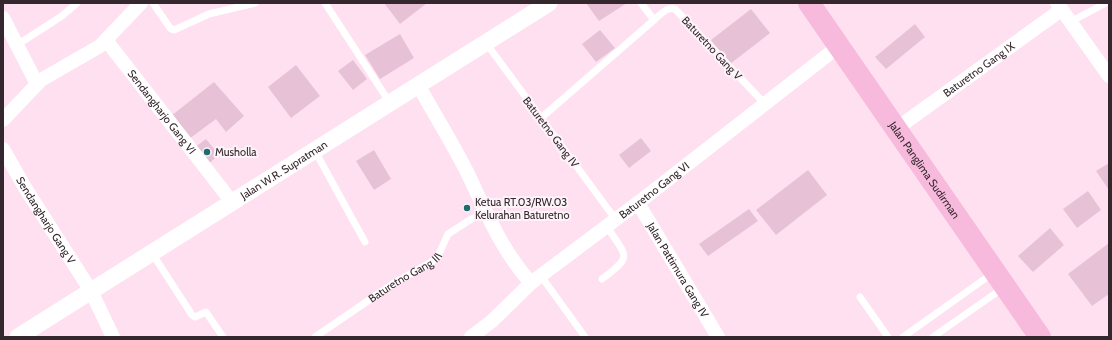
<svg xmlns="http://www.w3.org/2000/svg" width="1112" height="340" font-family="Cabin,sans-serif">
<rect width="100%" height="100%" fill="#fee0f0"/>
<path fill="#e7c2d6" d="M384,3H427L400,24Z
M586,3H627L599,21Z
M751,9L770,33L730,64L711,40Z
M915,24L925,37L886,69L875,57Z
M600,30L615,48L596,62L582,44Z
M400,34L414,58L380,79L365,55Z
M353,60L367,79L353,90L338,71Z
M296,65L320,96L291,118L268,87Z
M214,82L244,116L226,132L216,119L189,139L171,116Z
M641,138L651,151L629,168L619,155Z
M206,139L219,155L207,165L194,148Z
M374,150L391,179L374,190L356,161Z
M1109,163V190L1096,171Z
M808,170L827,195L776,235L756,210Z
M1088,191L1101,210L1077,228L1063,209Z
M749,209L758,221L708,256L699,244Z
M1050,228L1064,245L1033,272L1018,256Z
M1109,243V294L1092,306L1068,274Z"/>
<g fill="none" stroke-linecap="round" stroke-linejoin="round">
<g stroke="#fff" stroke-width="7">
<path d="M153,3L170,28L174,30L209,14L255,3"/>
<path d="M325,3L390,103"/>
<path d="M641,3L654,20C660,15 667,6 675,9L765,104"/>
<path d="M1070,22L1106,3"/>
<path d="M486,43L616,220"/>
<path d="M17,45L62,16L77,3"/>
<path d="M541,118L654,20"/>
<path d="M315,151L365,242"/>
<path d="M152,253L192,315L195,317L206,312L223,337"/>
<path d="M541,276L585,337"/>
<path d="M602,279C633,256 627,257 607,227"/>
<path d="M860,297L888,337"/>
<path id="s1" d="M315,337L394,283L433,261L438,256L448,234L484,211"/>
<path d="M903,337L993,273"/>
<path d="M933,337L1003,288"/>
</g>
<g stroke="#fff" stroke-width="14">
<path d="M1057,3L1109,76"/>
<path d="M3,18L37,84"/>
<path id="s2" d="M106,40L232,202"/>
<path d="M418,85C435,115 453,144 468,174C486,212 502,251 531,283"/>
<path d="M3,120L41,80L100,46L141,3"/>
<path id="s3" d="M896,129L1061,10"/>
<path id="s4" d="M3,149L24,186L91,291L113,337"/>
<path id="s5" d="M638,203L718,337"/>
<path id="s6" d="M471,337L492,321L531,283L643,199L839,46"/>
</g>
<path stroke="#fff" stroke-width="17" id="s7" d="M18,337L549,3"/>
<path stroke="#f7badc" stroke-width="22" id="s8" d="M809,3L1040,337"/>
</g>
<g fill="#206c6c" stroke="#fcf4f8" stroke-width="1.5">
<circle cx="207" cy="152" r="4"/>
<circle cx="467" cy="208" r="4"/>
</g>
<g text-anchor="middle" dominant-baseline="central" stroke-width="4" stroke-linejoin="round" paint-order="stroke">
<g font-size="11" fill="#35272e" stroke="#fcf4f8">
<text transform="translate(712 48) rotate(47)">Baturetno Gang V</text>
<text stroke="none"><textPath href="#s3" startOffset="102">Baturetno Gang IX</textPath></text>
<text stroke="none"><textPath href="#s2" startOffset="91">Sendangharjo Gang VI</textPath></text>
<text transform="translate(551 132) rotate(53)">Baturetno Gang IV</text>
<text stroke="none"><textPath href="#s7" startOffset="314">Jalan W.R. Supratman</textPath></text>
<text stroke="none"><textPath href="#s8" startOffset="203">Jalan Panglima Sudirman</textPath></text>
<text stroke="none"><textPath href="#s6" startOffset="235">Baturetno Gang VI</textPath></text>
<text stroke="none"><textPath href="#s4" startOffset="83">Sendangharjo Gang V</textPath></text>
<text stroke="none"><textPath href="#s5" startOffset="78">Jalan Pattimura Gang IV</textPath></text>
<text stroke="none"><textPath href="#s1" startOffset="108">Baturetno Gang III</textPath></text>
</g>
<g font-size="11" fill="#35272e" stroke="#fcf4f8" text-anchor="start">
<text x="215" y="152">Musholla</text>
<text x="475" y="202">Ketua RT.03/RW.03<tspan x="475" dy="13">Kelurahan Baturetno</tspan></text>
</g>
</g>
<rect width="1112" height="340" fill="none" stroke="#35272e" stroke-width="8"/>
</svg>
